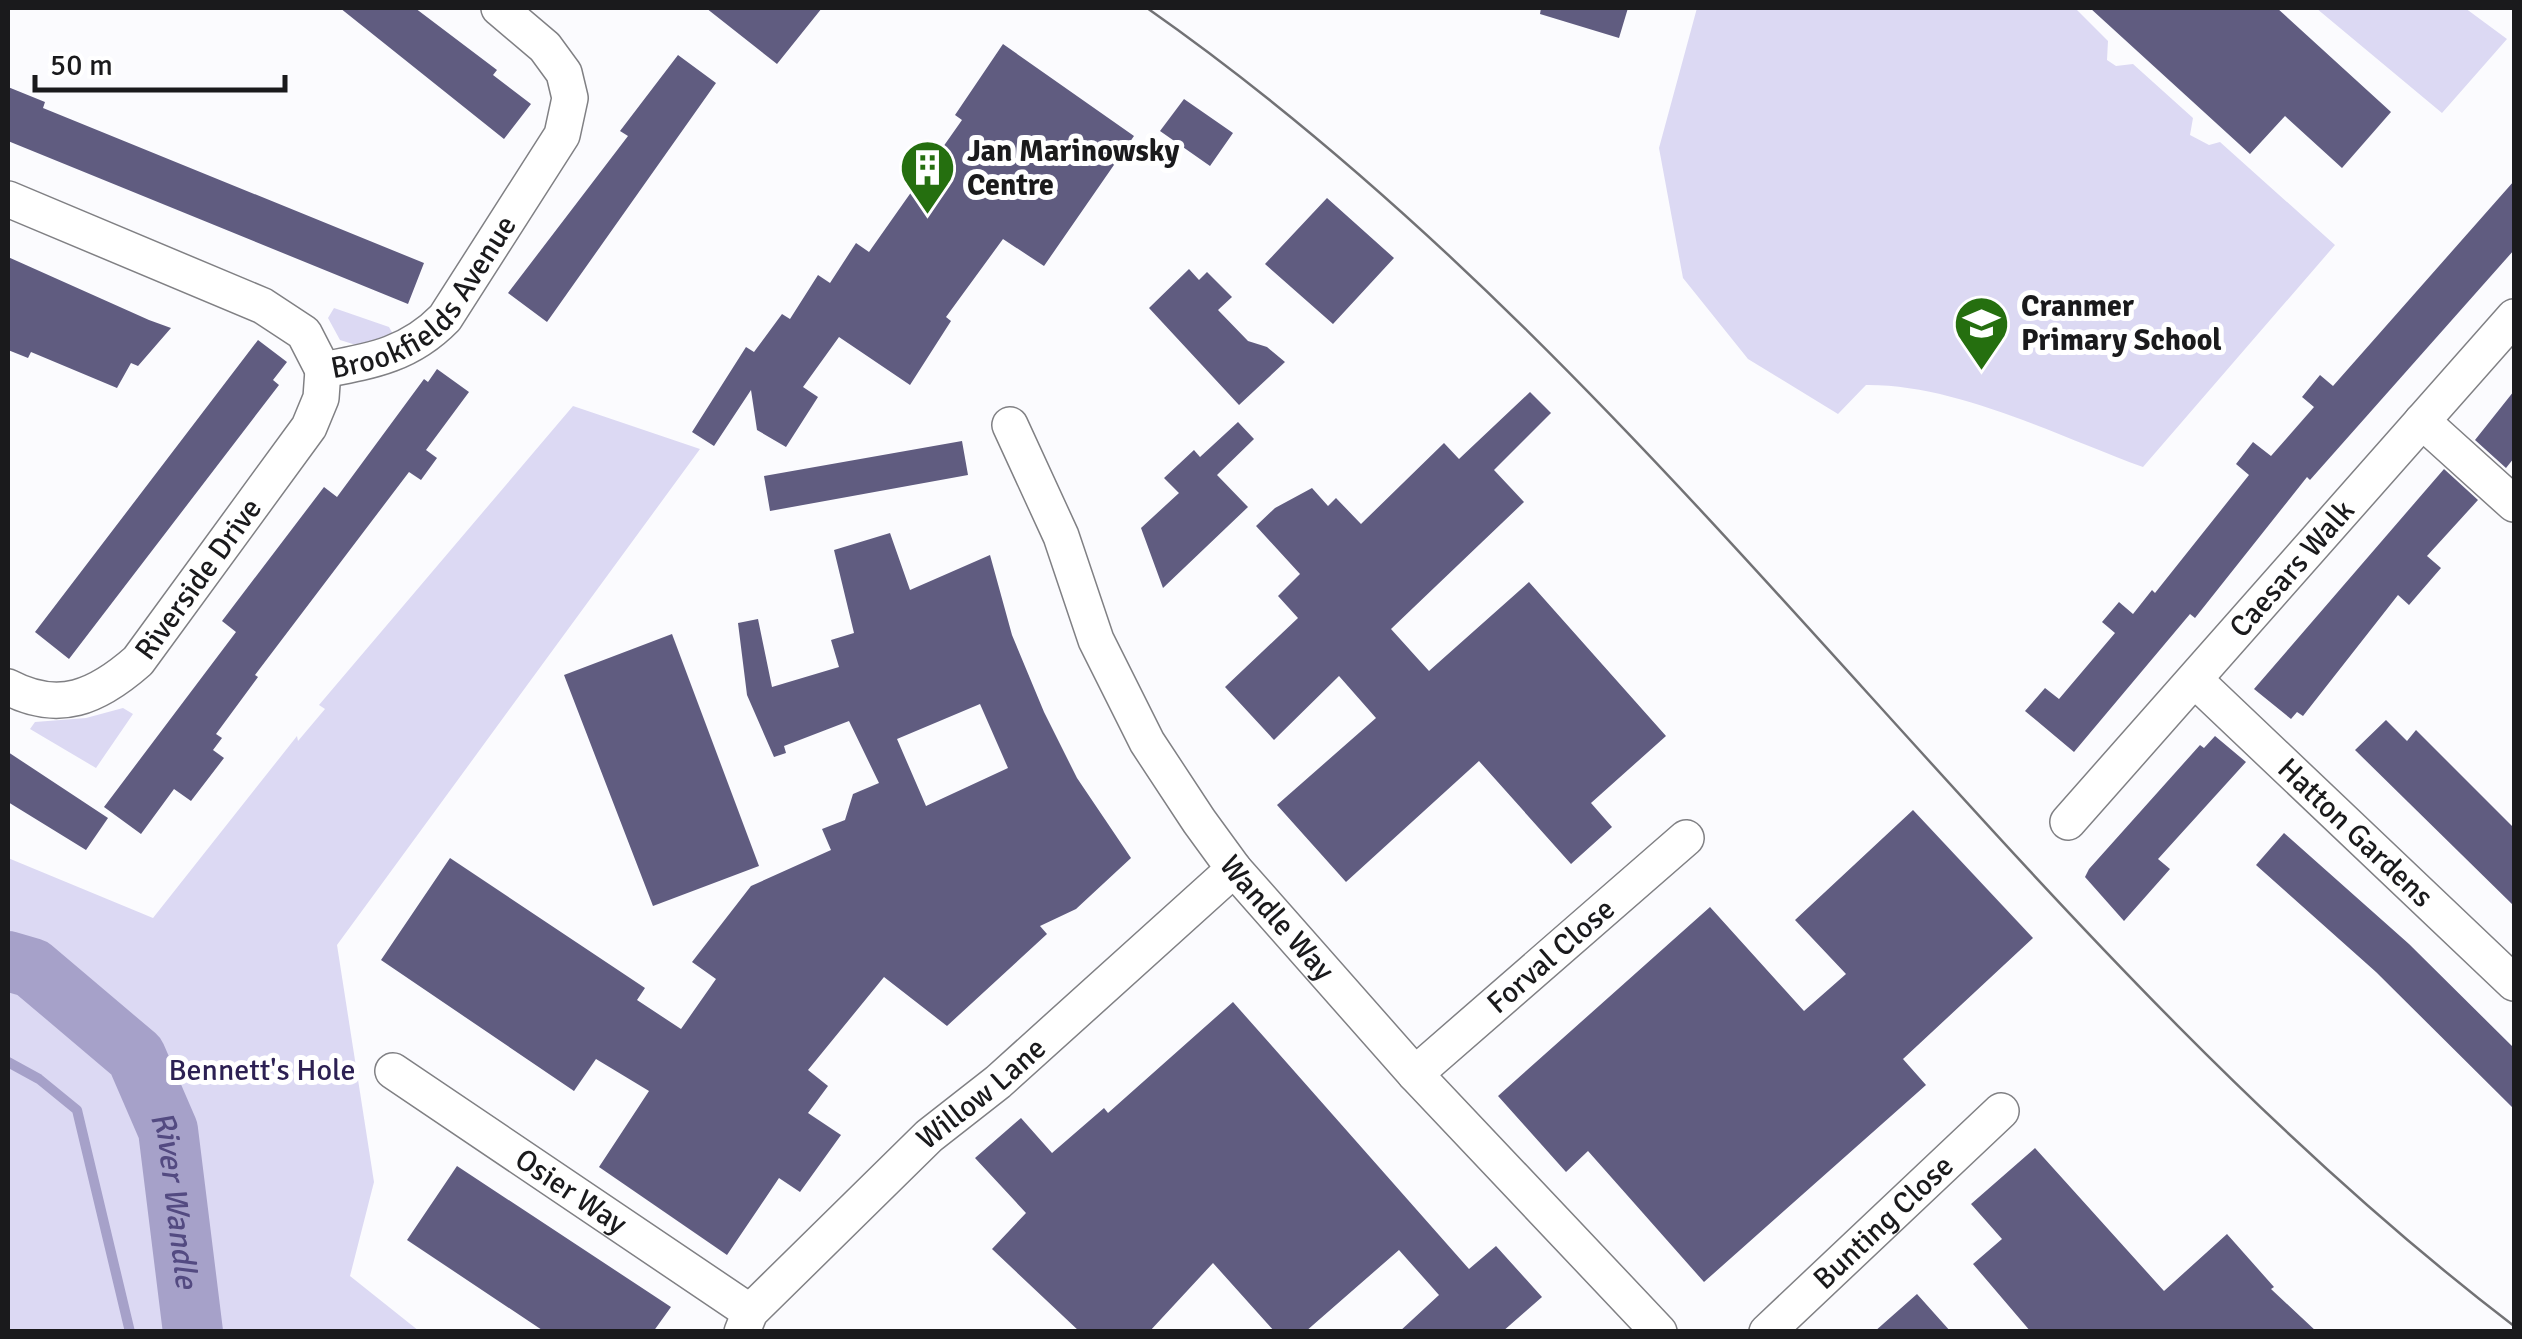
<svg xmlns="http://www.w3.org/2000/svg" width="2522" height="1339" font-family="Signika,sans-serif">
<rect width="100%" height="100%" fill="#fbfbfe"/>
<path fill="#dcd9f3" d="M1697,8H2075L2108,41L2107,60L2116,66L2133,64L2193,118L2190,135L2209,145L2220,142L2335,245L2143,467C2058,436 1956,384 1866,385L1838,414L1748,359L1683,278L1659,148Z
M2316,8H2465L2507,39L2442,113Z
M334,308L389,327L394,336L356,345L340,340L328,318Z
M573,406L700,449L337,945L374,1182L350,1276L419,1331H8V858L153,918L297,736L298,741L325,709L319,705Z
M123,708L133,714L96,768L30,729L35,722L86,718Z"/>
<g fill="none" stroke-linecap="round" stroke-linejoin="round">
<path stroke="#a6a1c9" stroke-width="10" d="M8,1062L39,1079L77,1110L130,1332"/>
<path stroke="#a6a1c9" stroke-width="60" id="s1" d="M8,961L32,968L136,1056L168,1130L193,1332"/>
</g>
<path fill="#605c80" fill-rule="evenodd" d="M340,8H415L497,70L493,75L531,104L504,139Z
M706,8H822L777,64Z
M1541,8H1628L1619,38L1540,14Z
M2090,8H2277L2391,112L2342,168L2285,116L2250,154Z
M1003,44L1134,136L1044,266L1003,239L946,317L951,321L910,385L839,337L803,387L818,397L786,447L757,430L751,390L714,446L692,432L746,347L754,352L782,314L790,319L818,275L830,283L856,243L869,252L962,120L955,115Z
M678,55L716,83L547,322L508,293L628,136L620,131Z
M8,87L45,102L43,108L424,263L408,304L8,141Z
M1184,99L1233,133L1210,166L1160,131Z
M2514,181V250L2310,480L2307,477L2195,618L2190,614L2074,752L2025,711L2045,688L2059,699L2115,633L2102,622L2119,602L2133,614L2152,590L2155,593L2249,475L2236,464L2253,442L2271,456L2314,407L2302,397L2320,375L2333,386Z
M1327,198L1394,258L1333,324L1265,264Z
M8,257L149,320L171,328L138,366L131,363L117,388L31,352L28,358L8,350Z
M1189,269L1199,280L1207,272L1232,297L1218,310L1248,341L1267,347L1285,362L1239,405L1149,308Z
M258,340L287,362L273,380L279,385L69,659L35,632Z
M437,369L469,392L426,450L437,458L421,480L409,472L255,675L258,677L216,734L222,738L213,750L224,758L191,801L174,789L141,834L104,807L236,632L222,621L324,487L337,497L424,379L428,382Z
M2514,391V458L2506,468L2475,440Z
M1530,392L1551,413L1494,470L1524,502L1391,629L1429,671L1529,582L1666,736L1591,803L1612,827L1571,864L1479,761L1346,882L1277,805L1376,718L1339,676L1274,740L1225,687L1298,618L1278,596L1300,574L1256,526L1275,508L1312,488L1328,506L1336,498L1361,524L1444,443L1459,459Z
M1238,422L1254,439L1217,475L1248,507L1163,588L1141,528L1179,493L1164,478L1194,450L1200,457Z
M962,441L968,475L770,511L764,476Z
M2444,469L2478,500L2427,556L2441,568L2409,605L2398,595L2303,716L2297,712L2291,719L2254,689Z
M890,533L910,590L990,555L1012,635L1044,712L1077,778L1131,858L1076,909L1040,926L1047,934L947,1026L884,977L808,1070L828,1086L808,1113L841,1135L800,1192L779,1178L727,1255L599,1167L649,1091L596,1059L574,1091L381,960L450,858L645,988L637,1000L681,1029L716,979L692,962L751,886L831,850L822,829L845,820L853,794L879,783L849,721L784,746L786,753L774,757L747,695L738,623L758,619L772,687L839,667L831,640L854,633L834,550ZM980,704L1008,768L926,806L897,739Z
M672,634L759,866L653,906L564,675Z
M2386,720L2407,741L2416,730L2514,828V906L2355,750Z
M2215,736L2246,762L2158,859L2170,869L2124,921L2085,877L2089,869L2200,745L2204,748Z
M8,752L108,818L86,850L8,802Z
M1913,810L2033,938L1903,1059L1926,1085L1704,1282L1588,1151L1566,1172L1498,1096L1710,907L1804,1011L1846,974L1795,920Z
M2284,833L2409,944L2514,1048V1109L2376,972L2256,865Z
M1233,1002L1469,1269L1496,1246L1542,1297L1502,1332H1399L1439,1295L1399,1250L1305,1332H1275L1213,1263L1149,1332H1080L992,1249L1026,1213L975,1158L1021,1118L1052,1153L1104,1108L1108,1113Z
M2035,1148L2164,1291L2227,1234L2274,1287L2271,1289L2317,1332H2031L1973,1264L2002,1239L1971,1204Z
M457,1166L671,1307L653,1332H545L407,1240Z
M1917,1294L1951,1332H1874Z"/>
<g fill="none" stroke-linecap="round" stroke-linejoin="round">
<defs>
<g id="street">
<path id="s2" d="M8,199L263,306L304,333L323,370C371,361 409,355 445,318L562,135L570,98L564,73L545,47L499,8"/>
<path d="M2422,421L2514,504"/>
<path id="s3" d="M1010,425L1061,536L1096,640L1147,742L1199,821L1234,869L1415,1074L1659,1332"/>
<path id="s4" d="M2196,681L2514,983"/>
<path id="s5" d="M8,687C59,714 97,697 138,661L309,427L321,398L323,370"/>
<path id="s6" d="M2068,822L2514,317"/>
<path id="s7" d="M393,1071L750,1312"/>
<path id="s8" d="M1415,1074L1686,838"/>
<path id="s9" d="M742,1332L750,1312L929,1136L998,1082L1234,869"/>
<path id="s10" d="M1767,1332L2001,1111"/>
</g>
</defs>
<use href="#street" stroke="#808084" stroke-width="38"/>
<use href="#street" stroke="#fff" stroke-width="35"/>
<path stroke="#727275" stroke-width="2.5" d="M1147,8C1670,374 2008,939 2514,1326"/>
</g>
<defs>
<symbol id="building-pin" viewBox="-11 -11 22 30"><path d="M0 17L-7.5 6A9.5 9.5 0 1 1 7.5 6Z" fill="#256f0f" stroke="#fff"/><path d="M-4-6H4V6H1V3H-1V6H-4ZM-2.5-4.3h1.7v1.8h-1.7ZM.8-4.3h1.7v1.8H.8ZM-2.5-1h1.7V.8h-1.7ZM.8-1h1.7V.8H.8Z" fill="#fff"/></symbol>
<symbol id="school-pin" viewBox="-11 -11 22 30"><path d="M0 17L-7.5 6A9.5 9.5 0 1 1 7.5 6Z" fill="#256f0f" stroke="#fff"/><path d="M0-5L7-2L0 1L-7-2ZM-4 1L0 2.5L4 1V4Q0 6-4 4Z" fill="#fff"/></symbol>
</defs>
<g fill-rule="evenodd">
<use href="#building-pin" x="896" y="136" width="63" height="86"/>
<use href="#school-pin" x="1950" y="292" width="63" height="86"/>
</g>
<g text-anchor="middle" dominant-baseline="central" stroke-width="10" stroke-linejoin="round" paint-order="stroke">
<g font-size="30" font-weight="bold" fill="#1a1a1c" stroke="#fff" text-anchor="start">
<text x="967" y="151">Jan Marinowsky<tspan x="967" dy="34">Centre</tspan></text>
<text x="2021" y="306">Cranmer<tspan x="2021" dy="34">Primary School</tspan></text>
</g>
<g font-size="30" fill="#1a1a1c" stroke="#fff">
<text stroke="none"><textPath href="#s2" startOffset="498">Brookfields Avenue</textPath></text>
<text stroke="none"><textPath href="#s6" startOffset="338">Caesars Walk</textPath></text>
<text stroke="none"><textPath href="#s5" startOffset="245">Riverside Drive</textPath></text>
<text stroke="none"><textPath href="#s4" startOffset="220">Hatton Gardens</textPath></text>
<text stroke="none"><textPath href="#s3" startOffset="565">Wandle Way</textPath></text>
<text stroke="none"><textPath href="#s8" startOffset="180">Forval Close</textPath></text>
<text stroke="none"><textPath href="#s9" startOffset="340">Willow Lane</textPath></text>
<text stroke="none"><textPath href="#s7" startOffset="215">Osier Way</textPath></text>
<text stroke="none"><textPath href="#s10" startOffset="160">Bunting Close</textPath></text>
</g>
<g font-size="30" fill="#2c2053" stroke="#fff">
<text x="262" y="1070">Bennett's Hole</text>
</g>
<g font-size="32" font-style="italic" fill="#534a81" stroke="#fff">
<text stroke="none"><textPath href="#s1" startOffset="312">River Wandle</textPath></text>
</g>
</g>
<rect width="2522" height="1339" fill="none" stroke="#1a1a1c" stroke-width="20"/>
<path d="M35 75v15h250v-15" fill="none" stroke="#1a1a1c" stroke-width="5"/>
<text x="50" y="75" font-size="30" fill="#1a1a1c" stroke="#ffffff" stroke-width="8" paint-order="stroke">50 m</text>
</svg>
